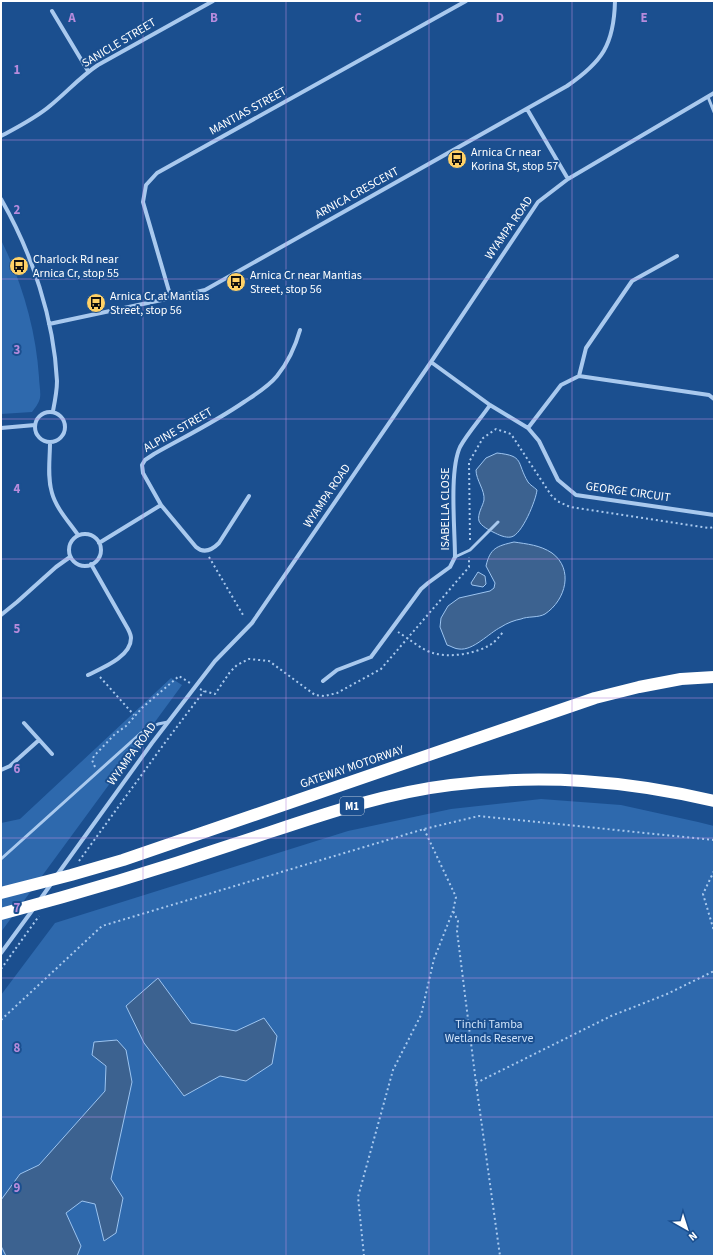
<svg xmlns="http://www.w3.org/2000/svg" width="715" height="1257" font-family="'Source Sans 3',sans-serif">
<rect width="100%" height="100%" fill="#1b4f8f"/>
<path fill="#2e69ad" d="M1,240C22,282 36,330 39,377C39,383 41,392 40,398C39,403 35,408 32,412L1,414Z
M171,678L182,685L1,932V823L20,819Z
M541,799L621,805L698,822L714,826V1256H1V995L55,923L348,831L451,809Z"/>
<path fill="#3c6290" stroke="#9cc4f0" d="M497,453C525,456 516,462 528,482C530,485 534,487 537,490C536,500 522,535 511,537C505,538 499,535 493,532C489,530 481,526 479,521C477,514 483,506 484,500C485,490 476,480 476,470L486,458Z
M514,542C527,544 540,545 552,553C574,569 566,600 545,614C538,618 528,616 521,619C515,620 507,623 501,627C489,633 473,651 459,649C455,649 451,646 447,645L440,627L441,618L448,606L459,598L490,591L494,588L495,583L486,566C490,548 497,546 514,542Z
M478,572L485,576L486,584L483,587L472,585L471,583Z
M158,978L191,1023L236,1031L264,1018L277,1036L272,1064L246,1081L220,1076L184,1096L144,1043L126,1006Z
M117,1040L126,1050L132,1082L111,1179L123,1198L116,1233L104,1241L95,1204L82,1201L66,1213L81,1246L77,1256H6L1,1246V1200L20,1174L39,1165L105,1091L106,1066L92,1055L94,1042Z"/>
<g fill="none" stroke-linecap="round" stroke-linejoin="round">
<path stroke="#a9c9ee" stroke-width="2" stroke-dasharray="2 3" stroke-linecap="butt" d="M470,540L469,462L483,438L496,429L511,434L551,495L557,501L570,507L709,528L714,527
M209,557L243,615
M398,632C408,638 422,650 433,653C450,658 474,654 490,645C495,642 499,637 503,632
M100,677L134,715
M200,689L204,691L215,694L230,672L237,665L249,659L269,661L315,695L325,696L337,693L381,669L469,567V557
M95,767L92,760L94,756L115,734L126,726L143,707L179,676L190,683
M424,829L456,897L453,911L458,921L457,931L476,1083L500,1256
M79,861L164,744L204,691
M714,871L703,894L714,931
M1,969L39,916
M1,1020L102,926L424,829L479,816L714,840
M476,1083L611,1016L667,994L714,971
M364,1256L358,1197L393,1070L421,1015L434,959L453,911"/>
<path stroke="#a9c9ee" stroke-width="3" d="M708,97L714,112
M455,557L470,550L498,522
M1,859L141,733L158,724L168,722"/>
<path stroke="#a9c9ee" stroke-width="4" d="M52,11L88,71
M527,109L568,179
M1,136C18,127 36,118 51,105C67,92 81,76 98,65L213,1
M1,199C32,253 54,319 57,381C57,391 55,401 53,411
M171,298L143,202L146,185L157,173L466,1
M49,324L171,298L205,290L567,86C602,62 614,45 615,1
M431,362L490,405L528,428L539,441L558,480L576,495L714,515
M579,376L586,348L632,281L677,256
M35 427a15 15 0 1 1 30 0a15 15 0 1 1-30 0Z
M1,428L35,425
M528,428L561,385L579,376L709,395L714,399
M50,443C50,459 47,477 52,493C56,508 69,522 78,535
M161,505L196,547C204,554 212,550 219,543L249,496
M69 550a16 16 0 1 1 32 0a16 16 0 1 1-32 0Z
M99,543L161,505L143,473L142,465L145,460L154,454C184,437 215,422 244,402C256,394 268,387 277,376C289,361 295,348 300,330
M1,615L17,602L56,567L70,557
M88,675C102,668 131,657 131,638C131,635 129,631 128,629L91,564
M323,681L337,670L371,657L421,589L428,583L450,567L455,557C455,530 449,471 460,447C467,434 482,417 490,405
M24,723L52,754
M1,770L10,766L39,740
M57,875L152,743L215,661L252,623L431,362L538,202L568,179L714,93
M39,901L51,884
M1,953L34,908"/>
<path stroke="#fff" stroke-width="12" d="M1,893L71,875L123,860L595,698L639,687L681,679L714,677
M1,914C80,893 157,870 234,844C305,821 376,794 451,785C541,774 625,780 714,801"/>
</g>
<path fill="none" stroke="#b68bdc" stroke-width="1" stroke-opacity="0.55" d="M143,1V1256M286,1V1256M429,1V1256M572,1V1256M1,140H714M1,279H714M1,419H714M1,559H714M1,698H714M1,838H714M1,978H714M1,1117H714"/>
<defs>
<symbol id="bus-disc" viewBox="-11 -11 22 22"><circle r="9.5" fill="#ffd166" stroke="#1b4f8f"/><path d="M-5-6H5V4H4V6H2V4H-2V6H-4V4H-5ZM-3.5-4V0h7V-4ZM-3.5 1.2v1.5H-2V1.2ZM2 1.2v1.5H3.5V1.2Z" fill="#111"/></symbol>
</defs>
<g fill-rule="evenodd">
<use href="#bus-disc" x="446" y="148" width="22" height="22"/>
<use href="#bus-disc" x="8" y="255" width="22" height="22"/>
<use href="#bus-disc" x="225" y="271" width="22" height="22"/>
<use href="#bus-disc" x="85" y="292" width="22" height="22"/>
</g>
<g text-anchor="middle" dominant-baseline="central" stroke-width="4" stroke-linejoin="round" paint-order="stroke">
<rect fill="#1b4f8f" stroke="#bbcadd" stroke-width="1" x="340" y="797" width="24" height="18" rx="3"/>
<g font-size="11" font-weight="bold" fill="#fff">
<text x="352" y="806">M1</text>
</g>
<g font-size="12" fill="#fff" stroke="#1b4f8f">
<text transform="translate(119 43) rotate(-31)">SANICLE STREET</text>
<text transform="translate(248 111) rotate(-29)">MANTIAS STREET</text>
<text transform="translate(357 193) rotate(-29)">ARNICA CRESCENT</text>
<text transform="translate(509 228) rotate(-55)">WYAMPA ROAD</text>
<text transform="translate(178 430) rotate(-30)">ALPINE STREET</text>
<text transform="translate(628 492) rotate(8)">GEORGE CIRCUIT</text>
<text transform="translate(327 496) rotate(-56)">WYAMPA ROAD</text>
<text transform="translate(445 509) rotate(-90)">ISABELLA CLOSE</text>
<text transform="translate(132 754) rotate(-54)">WYAMPA ROAD</text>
<text transform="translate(352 767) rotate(-19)">GATEWAY MOTORWAY</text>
</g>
<g font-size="12" fill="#fff" stroke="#1b4f8f" text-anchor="start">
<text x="471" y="152">Arnica Cr near<tspan x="471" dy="14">Korina St, stop 57</tspan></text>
<text x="33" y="259">Charlock Rd near<tspan x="33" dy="14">Arnica Cr, stop 55</tspan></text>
<text x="250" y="275">Arnica Cr near Mantias<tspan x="250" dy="14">Street, stop 56</tspan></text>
<text x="110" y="296">Arnica Cr at Mantias<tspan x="110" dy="14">Street, stop 56</tspan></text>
</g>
<g font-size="12" fill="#cfe3fa" stroke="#1b4f8f">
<text x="489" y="1024">Tinchi Tamba<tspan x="489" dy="14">Wetlands Reserve</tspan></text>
</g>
</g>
<g font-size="13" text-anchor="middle" font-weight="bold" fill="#b68bdc" stroke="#1b4f8f" stroke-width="4" stroke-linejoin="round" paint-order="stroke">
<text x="72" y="22">A</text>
<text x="214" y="22">B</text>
<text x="358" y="22">C</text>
<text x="500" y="22">D</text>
<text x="644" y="22">E</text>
<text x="17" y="74">1</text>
<text x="17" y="214">2</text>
<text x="17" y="354">3</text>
<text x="17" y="493">4</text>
<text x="17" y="633">5</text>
<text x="17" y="773">6</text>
<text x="17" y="912">7</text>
<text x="17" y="1052">8</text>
<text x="17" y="1192">9</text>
</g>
<rect width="715" height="1257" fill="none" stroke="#ffffff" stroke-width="4"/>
<g transform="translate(687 1229) rotate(141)" stroke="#1b4f8f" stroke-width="3" paint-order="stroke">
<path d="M0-3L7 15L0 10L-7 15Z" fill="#ffffff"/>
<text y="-6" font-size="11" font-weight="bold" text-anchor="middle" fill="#ffffff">N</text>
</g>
</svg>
